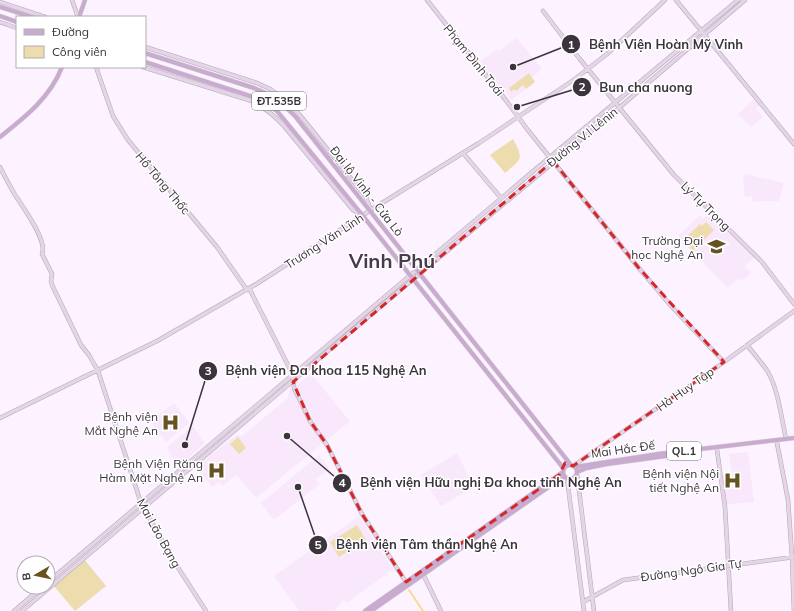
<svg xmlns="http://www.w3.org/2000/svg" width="794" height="611" font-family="Mulish,sans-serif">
<rect width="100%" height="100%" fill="#fdf2ff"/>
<path fill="#f9e7fc" d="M517,38L542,69L532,77L535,82L511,100L480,62L497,49L499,51Z
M754,99L760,105L756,109L763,117L751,127L738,114Z
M745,174L784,183L779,201H763L753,202L752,196L745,197L743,180Z
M708,214L755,257L745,266L751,273L742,281L739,278L728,288L679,238V235L700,215L703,219Z
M309,375H312L349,420V422L257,497H255L237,475L222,486L219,482L212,487L196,466L237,435L242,436L288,398L289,392Z
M174,403L189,422L188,424L166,442L156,430L152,420Z
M193,426L204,442V444L180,466L174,460L167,447Z
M748,452L754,502L728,504L726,503L722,476L732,474L729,454Z
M457,453L474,487L441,506L421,475Z
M319,455L329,469L316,479L320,484L274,520L261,503Z
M359,516L393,569L347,603L344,600L334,611H299L274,576Z"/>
<path fill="#eddcad" d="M529,73L535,82L526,89L523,85L516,91L514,89L511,92L509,88Z
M513,139C524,159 522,159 505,173L490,155Z
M706,222L714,230L693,251L683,240L700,224L702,226Z
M238,437L246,448L239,454L230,444Z
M357,525L366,540L339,557L330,542Z
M84,559L106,586L75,611L53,585Z"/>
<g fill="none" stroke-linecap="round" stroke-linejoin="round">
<path stroke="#f9dd8d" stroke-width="2" d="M409,590L423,611"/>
<defs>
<path id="secondary" d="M72,0L78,17
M427,0L508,103L527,129L638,267L671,306L724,362
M676,0L794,144
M0,2L45,17
M543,11L579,58L674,175L762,262L794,304
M0,22L17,28
M145,47L257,83L270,89L286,100L299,114L366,197L371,211
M96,67L113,116L128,140L217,247L247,290
M143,67L252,101C265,108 274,115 284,126L353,210L362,215
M463,153L501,198
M0,167C5,177 10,186 15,195C23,207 48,241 42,254L52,274L51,281L52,285L81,345L89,355L98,371L141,503L175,563L206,611
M249,288L293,375L294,388L310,421L327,445L362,514L406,582
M747,345C754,354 762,363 768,372C779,392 781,417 786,439
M0,418L157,341L258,283L374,208L479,143L575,79L607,54L665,0
M777,443L788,500L792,557L794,611
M717,450L725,507L731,611
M573,466L724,362L794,311
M577,474L594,611
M567,478L584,611
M423,574L441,611
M48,582L550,157L738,0
M583,602L623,580L794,557
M14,611L42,587
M22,611L381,306L620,107L745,0"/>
<path id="primary" d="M0,7L32,17
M0,16L17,22
M79,17L85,0
M145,53L254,88C272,95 282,103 295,116L571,465
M145,62L253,97L265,103L277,111L363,216L564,469
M0,137C25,117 50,98 62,67
M563 472a7 7 0 1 1 14 0a7 7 0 1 1-14 0Z
M575,467L658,454L794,438
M577,472L587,468L607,464L673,455
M365,611L563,472
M371,611L560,479L565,477"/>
</defs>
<use href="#secondary" stroke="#b6a6b9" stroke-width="4.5"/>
<use href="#primary" stroke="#d8d6d8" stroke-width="5"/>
<use href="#secondary" stroke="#e3d5e6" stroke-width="3.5"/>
<use href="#primary" stroke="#c8abce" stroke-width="4"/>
</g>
<path fill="none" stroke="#d62828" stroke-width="3" stroke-dasharray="8 5" stroke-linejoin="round" d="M553,161L638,267L724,362L573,466L565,463L559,475L406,582L362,514L327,445L310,421L293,382Z"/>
<defs>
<symbol id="university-bare" viewBox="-9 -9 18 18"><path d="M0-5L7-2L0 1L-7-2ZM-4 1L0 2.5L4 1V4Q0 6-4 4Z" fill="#655421" stroke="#fff" stroke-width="2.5" paint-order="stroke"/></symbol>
<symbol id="hospital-bare" viewBox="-9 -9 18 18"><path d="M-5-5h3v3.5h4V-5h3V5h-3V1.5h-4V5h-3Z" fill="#655421" stroke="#fff" stroke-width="2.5" paint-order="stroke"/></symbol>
</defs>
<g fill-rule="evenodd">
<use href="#university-bare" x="704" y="234" width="25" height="25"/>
<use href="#hospital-bare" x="158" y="410" width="25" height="25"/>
<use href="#hospital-bare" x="204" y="458" width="25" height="25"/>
<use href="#hospital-bare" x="720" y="468" width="25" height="25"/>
</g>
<g text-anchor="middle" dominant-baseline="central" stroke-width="3" stroke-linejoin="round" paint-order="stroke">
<g fill="#fff" stroke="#767176" stroke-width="1">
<rect x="252" y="92" width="54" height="18" rx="3"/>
<rect x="667" y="442" width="34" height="18" rx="3"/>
</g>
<g font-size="11" font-weight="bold" fill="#3b343c">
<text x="279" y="101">ĐT.535B</text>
<text x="684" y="451">QL.1</text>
</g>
<g font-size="12" fill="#3b343c" stroke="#fff">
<text transform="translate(474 60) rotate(51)">Phạm Đình Toái</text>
<text transform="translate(582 137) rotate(-39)">Đường V.I Lênin</text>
<text transform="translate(163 183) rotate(50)">Hồ Tông Thốc</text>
<text transform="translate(367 191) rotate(52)">Đại lộ Vinh - Cửa Lò</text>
<text transform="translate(706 206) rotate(45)">Lý Tự Trọng</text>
<text transform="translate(324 241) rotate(-33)">Trương Văn Lĩnh</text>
<text transform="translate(685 389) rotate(-35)">Hà Huy Tập</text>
<text transform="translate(623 449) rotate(-8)">Mai Hắc Đế</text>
<text transform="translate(159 533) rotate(61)">Mai Lão Bạng</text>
<text transform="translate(691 570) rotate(-8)">Đường Ngô Gia Tự</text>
</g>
<g font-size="12" fill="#3b343c" stroke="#fff" text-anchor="end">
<text x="703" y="240">Trường Đại<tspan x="703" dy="14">học Nghệ An</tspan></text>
<text x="158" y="416">Bệnh viện<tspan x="158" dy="14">Mắt Nghệ An</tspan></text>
<text x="203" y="463">Bệnh Viện Răng<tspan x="203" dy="14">Hàm Mặt Nghệ An</tspan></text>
<text x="719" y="473">Bệnh viện Nội<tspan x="719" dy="14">tiết Nghệ An</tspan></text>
</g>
<g font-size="20" font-weight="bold" fill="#483b4b" stroke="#fff">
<text x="392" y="260">Vinh Phú</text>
</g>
</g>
<path fill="none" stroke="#3b343c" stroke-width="1.5" d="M513 67L571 44M517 107L582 87M185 445L208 371M287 436L342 483M298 487L318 545"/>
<g fill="#3b343c" stroke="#fff" stroke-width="1.5">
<circle cx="513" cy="67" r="4"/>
<circle cx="517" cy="107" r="4"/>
<circle cx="185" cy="445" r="4"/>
<circle cx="287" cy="436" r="4"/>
<circle cx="298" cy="487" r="4"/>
<circle cx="571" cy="44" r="10"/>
<circle cx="582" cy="87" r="10"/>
<circle cx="208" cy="371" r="10"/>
<circle cx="342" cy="483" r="10"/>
<circle cx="318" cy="545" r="10"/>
</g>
<g font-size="12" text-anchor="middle" font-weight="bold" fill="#fff">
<text x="571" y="49">1</text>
<text x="582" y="91">2</text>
<text x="208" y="375">3</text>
<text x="342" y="487">4</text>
<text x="318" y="549">5</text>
</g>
<g font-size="13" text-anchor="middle" font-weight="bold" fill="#3b343c" stroke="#fff" stroke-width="3" stroke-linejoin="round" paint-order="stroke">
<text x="666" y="49">Bệnh Viện Hoàn Mỹ Vinh</text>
<text x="646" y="92">Bun cha nuong</text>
<text x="326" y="375">Bệnh viện Đa khoa 115 Nghệ An</text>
<text x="491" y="487">Bệnh viện Hữu nghị Đa khoa tỉnh Nghệ An</text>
<text x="427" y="549">Bệnh viện Tâm thần Nghệ An</text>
</g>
<rect x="16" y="16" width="130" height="52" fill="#ffffff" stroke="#b1aeb1"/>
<rect x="24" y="29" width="20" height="6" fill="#c8abce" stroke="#b1aeb1"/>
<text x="52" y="36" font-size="12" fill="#3b343c">Đường</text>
<rect x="24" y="46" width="20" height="12" fill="#eddcad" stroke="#b1aeb1"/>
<text x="52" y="56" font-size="12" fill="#3b343c">Công viên</text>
<g transform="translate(36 575) rotate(261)"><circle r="19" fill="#ffffff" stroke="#b1aeb1"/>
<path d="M0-3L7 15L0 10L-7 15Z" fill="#655421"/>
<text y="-6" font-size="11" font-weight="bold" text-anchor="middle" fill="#3b343c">B</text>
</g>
</svg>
